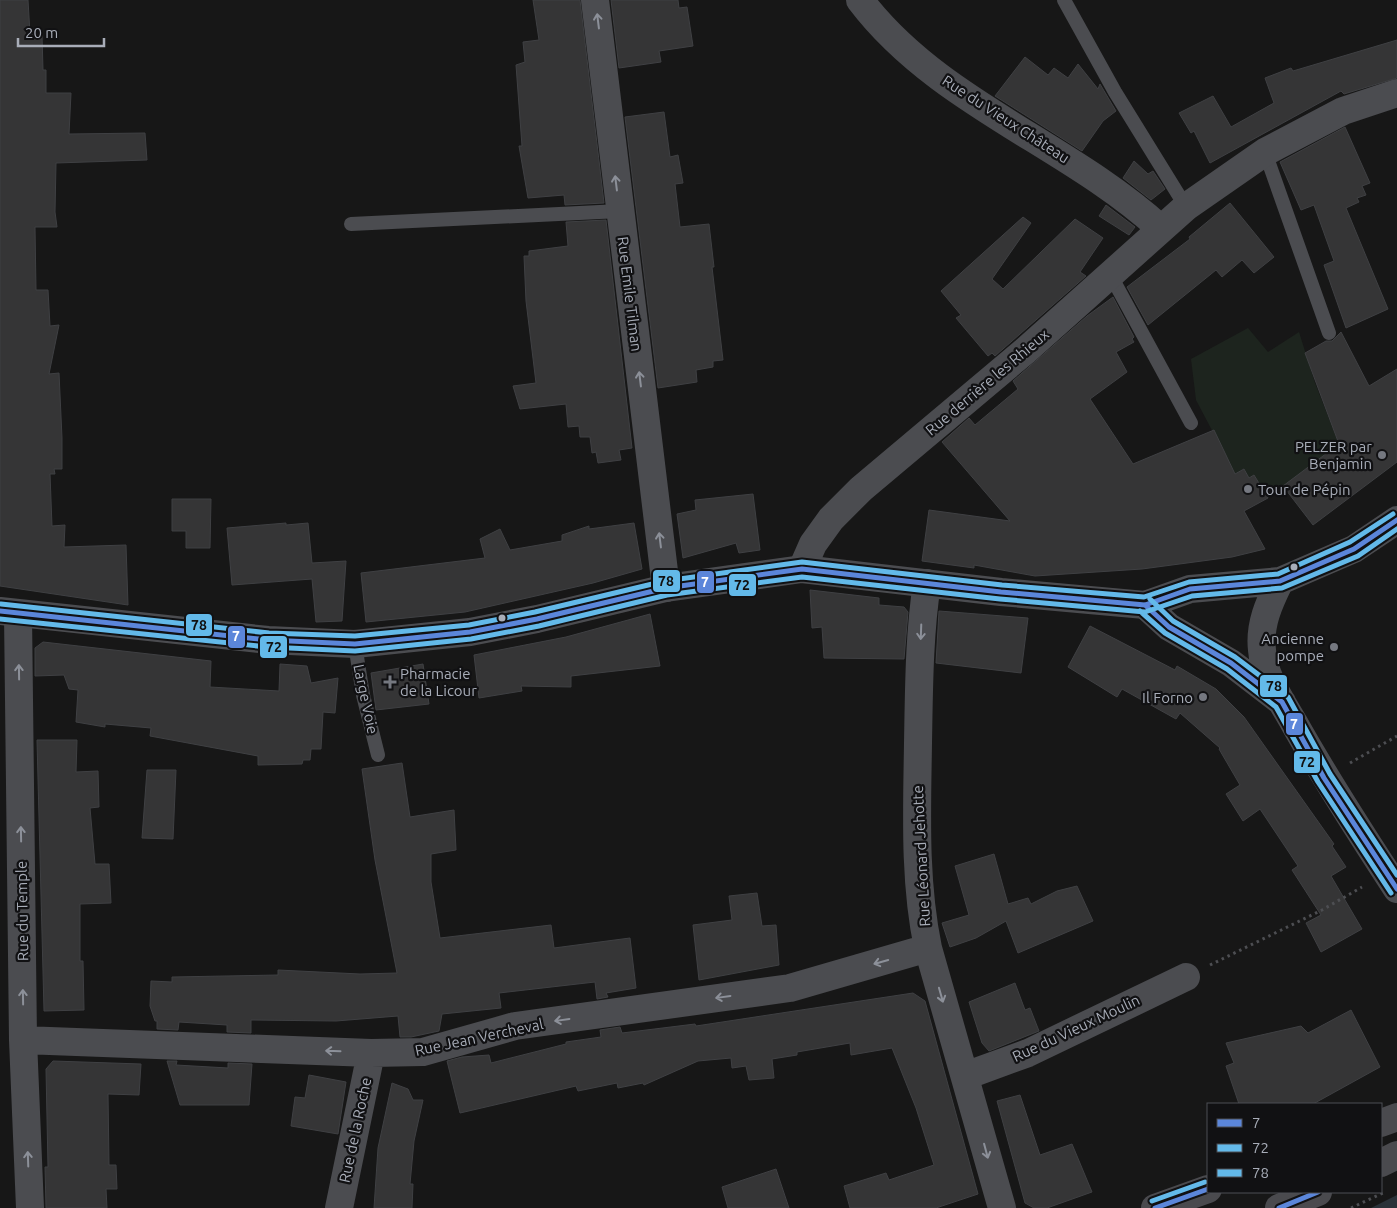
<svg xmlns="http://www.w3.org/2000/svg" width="1397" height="1208" font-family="Ubuntu,sans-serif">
<rect width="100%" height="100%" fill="#171717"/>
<path fill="#1d241e" d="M1248,328L1268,352L1299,332L1315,383L1339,444L1268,498L1254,475L1249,478L1244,469L1235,474L1196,400L1191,359Z"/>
<path fill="#2a3239" d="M1397,1195V1208H1371Z"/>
<path fill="#353536" stroke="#3f4043" d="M0,0H28L30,34L42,35L43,70H46V93H71L69,134L145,133L147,160L56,163L55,212L57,227H35L36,290H48L50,326L59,325L49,374L59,373L62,438V469H54L55,474H50L52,526L65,525L64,547L126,545L128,605L0,586Z
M533,0H580L604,203L565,205L564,195L528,198L519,146H522L516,65L525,62L523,42L539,40Z
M611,0H678L679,8L687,7L693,46L659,51L661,62L619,68Z
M1397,40V78L1344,94L1341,91L1210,163L1194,131L1191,133L1179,113L1213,96L1231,127L1274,103L1265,78L1291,68L1293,71Z
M1025,57L1048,75L1054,68L1068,78L1078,64L1098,89L1100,84L1116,111L1103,121L1082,151L995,96Z
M664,112L670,157L678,155L683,183L675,184L680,227L709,224L714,267H712L723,360L713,361V367L696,370L697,382L658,388L625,117Z
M1345,127L1370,183L1362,186L1366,195L1357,198L1359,202L1346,208L1388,309L1346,328L1324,265L1334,261L1314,205L1301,210L1280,162Z
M1134,161L1148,174L1153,171L1165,189L1151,200L1123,178Z
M1230,203L1274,257L1254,273L1242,260L1222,277L1216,270L1148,325L1127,287L1190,239L1189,237Z
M1106,205L1135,227L1129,235L1099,216Z
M1023,217L1031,223L992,279L1003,289L1075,219L1103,238L1080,272L1086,276L995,356L992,353L988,356L956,318L961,315L941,291Z
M606,220L632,448L619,450L621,460L598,463L596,452L592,453L590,437H580L579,426L568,427L566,404L520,409L513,386L536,383L526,301L524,256H529V251L568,246L566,222Z
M1113,297L1134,337L1132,339L1134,342L1116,352L1127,372L1090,399L1133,464L1214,430L1235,474L1244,469L1249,478L1254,475L1268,498L1244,511L1265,549L1232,557L1142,569L1035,576L974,565V568L922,561L929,510L1010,521L942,442L969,418L975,425L1018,389L1013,381L1087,316Z
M1341,332L1369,386L1397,369V462L1313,525L1283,486L1339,444L1305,353L1326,341H1332Z
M753,494L760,550L739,553L736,543L683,558L677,514L696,510L695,500Z
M172,499H211L210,548H186V531H172Z
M286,523V525L308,523L312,563L346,561L342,621L316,622L312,579L232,585L227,528Z
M634,523L642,569L593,583L465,612L366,622L361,573L485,558L480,539L500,529L510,550L562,541V535L589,526V529Z
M810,590L879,598V605L904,607L908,612L904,659L824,658L822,627L812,628Z
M939,611L1028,618L1021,673L936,663Z
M650,614L660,666L571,676V687L521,686L522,691L479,698L474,655L566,637Z
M1090,626L1175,670L1177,666L1216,689L1244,717L1334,844L1332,846L1346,867L1331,876L1362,929L1321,952L1306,923L1321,915L1292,870L1298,866L1260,809L1243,821L1226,794L1240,785L1219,749L1220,748L1180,713L1176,719L1122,689L1117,697L1068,667Z
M43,642L211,661L210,687L279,691L280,664L307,666L311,683L338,678L335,713L323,712L321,749H311L310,760H303L302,764L258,765V756L150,736L151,728L105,724V727L76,722L78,690L69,689L64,675L35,676V648Z
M423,664L429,704L376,710L371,673Z
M37,740H77L76,772L98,771L99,807L90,808L95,864H109L111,903L80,904V961H83L84,1010L44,1011Z
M402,763L410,817L454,810L456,850L431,854V882L440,938L551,925L554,948L630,938L636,988L606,993L608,997L597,999L595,982L499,993L501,1008L442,1014L439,1031L411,1037H400L398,1016L336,1021L251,1020V1033L227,1032V1025L179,1022L178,1030L157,1029V1021H155L150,1006L151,981L172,982V977L278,975V970L360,974L397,973L375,860L362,769Z
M147,770H176L173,839L142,838Z
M994,854L1008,904L1028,898L1031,904L1057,891L1077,886L1093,921L1018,953L1006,921L976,938L950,947L942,923L969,915L955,866Z
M757,893L762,926L776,925L779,965L699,980L693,925L732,920L729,896Z
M1015,983L1025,1010L1030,1008L1039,1031L989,1051L982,1043L969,1002Z
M913,993L925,1001L978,1194L936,1208H850L844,1186L886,1173L889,1180L934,1165L916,1108L892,1048L851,1055L850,1043L797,1052V1055L772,1059L774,1078L749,1080L746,1066L732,1068L731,1058L698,1061L644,1085L643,1083L618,1088L617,1083L578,1091L576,1086L460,1113L447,1061L462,1057L489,1055L491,1063L566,1044V1042L601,1037L600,1030L620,1027L622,1033L695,1024L696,1026Z
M1351,1010L1380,1067L1313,1104H1239L1226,1066L1234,1063L1226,1043L1301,1026L1308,1033Z
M53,1061L141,1064L139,1095L108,1094L109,1165H116L117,1189H106L107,1208H46L45,1167H48L46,1069Z
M167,1061H177L176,1065L228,1068V1063L252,1064L249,1105H180Z
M309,1075L346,1082L338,1134L291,1126L295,1097L305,1098Z
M392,1083L408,1089L413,1100H423L414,1141L410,1184H413L412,1208H374L378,1148Z
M1020,1095L1040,1155L1072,1144L1092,1192L1047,1208H1034L1025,1203L997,1101Z
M776,1169L789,1208H728L722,1187Z"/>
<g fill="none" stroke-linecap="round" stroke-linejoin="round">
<path stroke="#4d4e52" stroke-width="3" stroke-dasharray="2.5 4" stroke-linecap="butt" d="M1350,763L1397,736
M1210,965L1322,910L1362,887
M1351,1208L1385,1192"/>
<path stroke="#4b4c50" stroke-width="14" d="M1064,0L1115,92L1186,207
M1265,152L1329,333
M351,224L620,211
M1110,274L1191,423
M355,644L363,695L378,755"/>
<path stroke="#4b4c50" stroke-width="28" d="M595,0L666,588
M860,0C937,102 1068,144 1160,228
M802,569L813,544L831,519L861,489L1025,351L1186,207L1265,152L1343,111L1397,93
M1280,581C1269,603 1259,625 1262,650C1264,677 1281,700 1294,723C1326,780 1361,834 1397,889
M927,583C919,636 919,689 918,743C917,811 914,881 928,948L1002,1208
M18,614L23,1040L30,1208
M1282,702L1231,663L1169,627L1145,605L1190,589L1280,581L1354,549L1397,520
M23,1040L371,1053L423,1052L515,1026L790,988L928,948
M965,1076L1028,1053L1186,977
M339,1208L371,1053"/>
<path stroke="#4b4c50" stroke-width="28" d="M0,611L268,640L355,644L470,632L537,619L666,588L802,569L1001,592L1145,605"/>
<path stroke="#4a4a4e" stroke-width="28" d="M1381,1123L1397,1117
M1381,1163L1397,1155
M1155,1208L1208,1189
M1279,1208L1318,1192"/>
<defs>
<path id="bus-1" d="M1145,605L1169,627L1231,663L1282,702L1324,778L1397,889
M0,611L268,640L355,644L470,632L537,619L666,588L802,569L1001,592L1145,605L1190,589L1280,581L1354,549L1397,520
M1155,1208L1208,1189
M1279,1208L1318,1192"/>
<path id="bus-2" d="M1140,611L1165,633L1227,669L1276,707L1318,782L1391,893
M0,619L267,647L355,651L471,639L539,626L667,595L802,577L1000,599L1145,612L1192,596L1282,588L1358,556L1397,529"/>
<path id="bus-3" d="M1150,599L1173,621L1235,657L1288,697L1330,774L1397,875
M1,604L269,633L355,636L469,625L535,612L665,581L802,562L1002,585L1144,597L1189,582L1278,574L1350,542L1393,514
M1152,1201L1205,1182"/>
</defs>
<use href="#bus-1" stroke="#111113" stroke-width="9"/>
<use href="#bus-2" stroke="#111113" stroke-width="9"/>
<use href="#bus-3" stroke="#111113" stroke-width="9"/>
<use href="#bus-1" stroke="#5b86da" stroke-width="5"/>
<use href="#bus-2" stroke="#63b9e9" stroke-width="5"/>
<use href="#bus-3" stroke="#63b9e9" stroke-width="5"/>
</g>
<defs><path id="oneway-shaft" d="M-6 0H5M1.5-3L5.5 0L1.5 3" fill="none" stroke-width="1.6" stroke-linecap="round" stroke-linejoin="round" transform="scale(1.25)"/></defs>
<g stroke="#8c9099">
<use href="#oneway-shaft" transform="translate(598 21) rotate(-97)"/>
<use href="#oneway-shaft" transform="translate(616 183) rotate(-97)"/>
<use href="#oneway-shaft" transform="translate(640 379) rotate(-97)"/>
<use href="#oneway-shaft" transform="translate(660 540) rotate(-97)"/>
<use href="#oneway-shaft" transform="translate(921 632) rotate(92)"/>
<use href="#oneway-shaft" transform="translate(19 672) rotate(-91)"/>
<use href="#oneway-shaft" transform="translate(21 834) rotate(-91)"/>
<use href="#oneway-shaft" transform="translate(881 962) rotate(164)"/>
<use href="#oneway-shaft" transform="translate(941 995) rotate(74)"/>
<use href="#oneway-shaft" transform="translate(23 997) rotate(-91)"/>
<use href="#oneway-shaft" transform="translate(723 997) rotate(172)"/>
<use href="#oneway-shaft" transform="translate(562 1020) rotate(172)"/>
<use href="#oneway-shaft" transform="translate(333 1051) rotate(-178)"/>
<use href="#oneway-shaft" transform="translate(986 1151) rotate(75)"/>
<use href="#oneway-shaft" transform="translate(28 1159) rotate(-92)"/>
</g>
<g fill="#757880" stroke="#111113" stroke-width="2">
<circle cx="1382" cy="455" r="5"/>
<circle cx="1248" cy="489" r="5"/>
<circle cx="1334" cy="647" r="5"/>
<path d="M387.5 674.5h5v5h5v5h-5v5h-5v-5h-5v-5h5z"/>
<circle cx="1203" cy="697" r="5"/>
</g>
<g fill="#a8adb8" stroke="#111113" stroke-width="2">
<circle cx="1294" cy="567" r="4.5"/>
<circle cx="502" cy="618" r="4.5"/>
</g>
<g text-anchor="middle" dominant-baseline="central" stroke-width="4.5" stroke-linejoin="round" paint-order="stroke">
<g font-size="15" fill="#a8adb8" stroke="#111113">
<text transform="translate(1006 119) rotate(33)">Rue du Vieux Château</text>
<text transform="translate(630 294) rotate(83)">Rue Emile Tilman</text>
<text transform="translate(987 382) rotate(-40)">Rue derrière les Rhieux</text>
<text transform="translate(366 699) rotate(78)">Large Voie</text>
<text transform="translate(921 856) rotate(-93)">Rue Léonard Jehotte</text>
<text transform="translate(22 911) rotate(-91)">Rue du Temple</text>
<text transform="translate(1076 1028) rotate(-25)">Rue du Vieux Moulin</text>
<text transform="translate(479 1037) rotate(-12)">Rue Jean Vercheval</text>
<text transform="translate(355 1130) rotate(-78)">Rue de la Roche</text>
</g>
<g font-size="15" fill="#a8adb8" stroke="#111113" text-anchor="end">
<text x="1372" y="446">PELZER par<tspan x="1372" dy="17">Benjamin</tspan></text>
<text x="1258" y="489" text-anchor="start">Tour de Pépin</text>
<text x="1324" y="638">Ancienne<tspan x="1324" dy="17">pompe</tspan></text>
<text x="400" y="673" text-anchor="start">Pharmacie<tspan x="400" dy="17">de la Licour</tspan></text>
<text x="1193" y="697">Il Forno</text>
</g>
</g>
<g stroke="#111113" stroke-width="2">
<rect x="652" y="569" width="29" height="24" rx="5" fill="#63b9e9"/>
<rect x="696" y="570" width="19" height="24" rx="5" fill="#5b86da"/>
<rect x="728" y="573" width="29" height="24" rx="5" fill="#63b9e9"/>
<rect x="185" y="613" width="28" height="24" rx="5" fill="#63b9e9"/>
<rect x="227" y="625" width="19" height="24" rx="5" fill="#5b86da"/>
<rect x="259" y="635" width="29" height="24" rx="5" fill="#63b9e9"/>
<rect x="1259" y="674" width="29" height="24" rx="5" fill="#63b9e9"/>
<rect x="1285" y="712" width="19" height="24" rx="5" fill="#5b86da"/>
<rect x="1293" y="750" width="28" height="24" rx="5" fill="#63b9e9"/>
</g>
<g font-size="14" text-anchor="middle" font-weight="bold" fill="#fff">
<text x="705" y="587">7</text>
<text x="236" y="641">7</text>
<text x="1294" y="729">7</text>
</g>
<g font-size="14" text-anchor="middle" font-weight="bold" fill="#111">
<text x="666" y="586">78</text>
<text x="742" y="590">72</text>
<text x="199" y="630">78</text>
<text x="274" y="652">72</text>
<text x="1274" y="691">78</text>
<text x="1307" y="767">72</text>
</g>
<rect x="1207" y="1103" width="175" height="90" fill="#111113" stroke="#4d4f55"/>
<rect x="1217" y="1119" width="25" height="8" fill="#5b86da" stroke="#4d4f55"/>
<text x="1252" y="1128" font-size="15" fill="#a8adb8">7</text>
<rect x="1217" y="1144" width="25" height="8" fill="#63b9e9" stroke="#4d4f55"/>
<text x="1252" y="1153" font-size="15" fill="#a8adb8">72</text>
<rect x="1217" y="1169" width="25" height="8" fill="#63b9e9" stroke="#4d4f55"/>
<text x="1252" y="1178" font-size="15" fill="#a8adb8">78</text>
<path d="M18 38v8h86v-8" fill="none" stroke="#a8adb8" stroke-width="2.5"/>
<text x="25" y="38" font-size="15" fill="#a8adb8" stroke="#111113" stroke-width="4" paint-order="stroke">20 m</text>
</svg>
